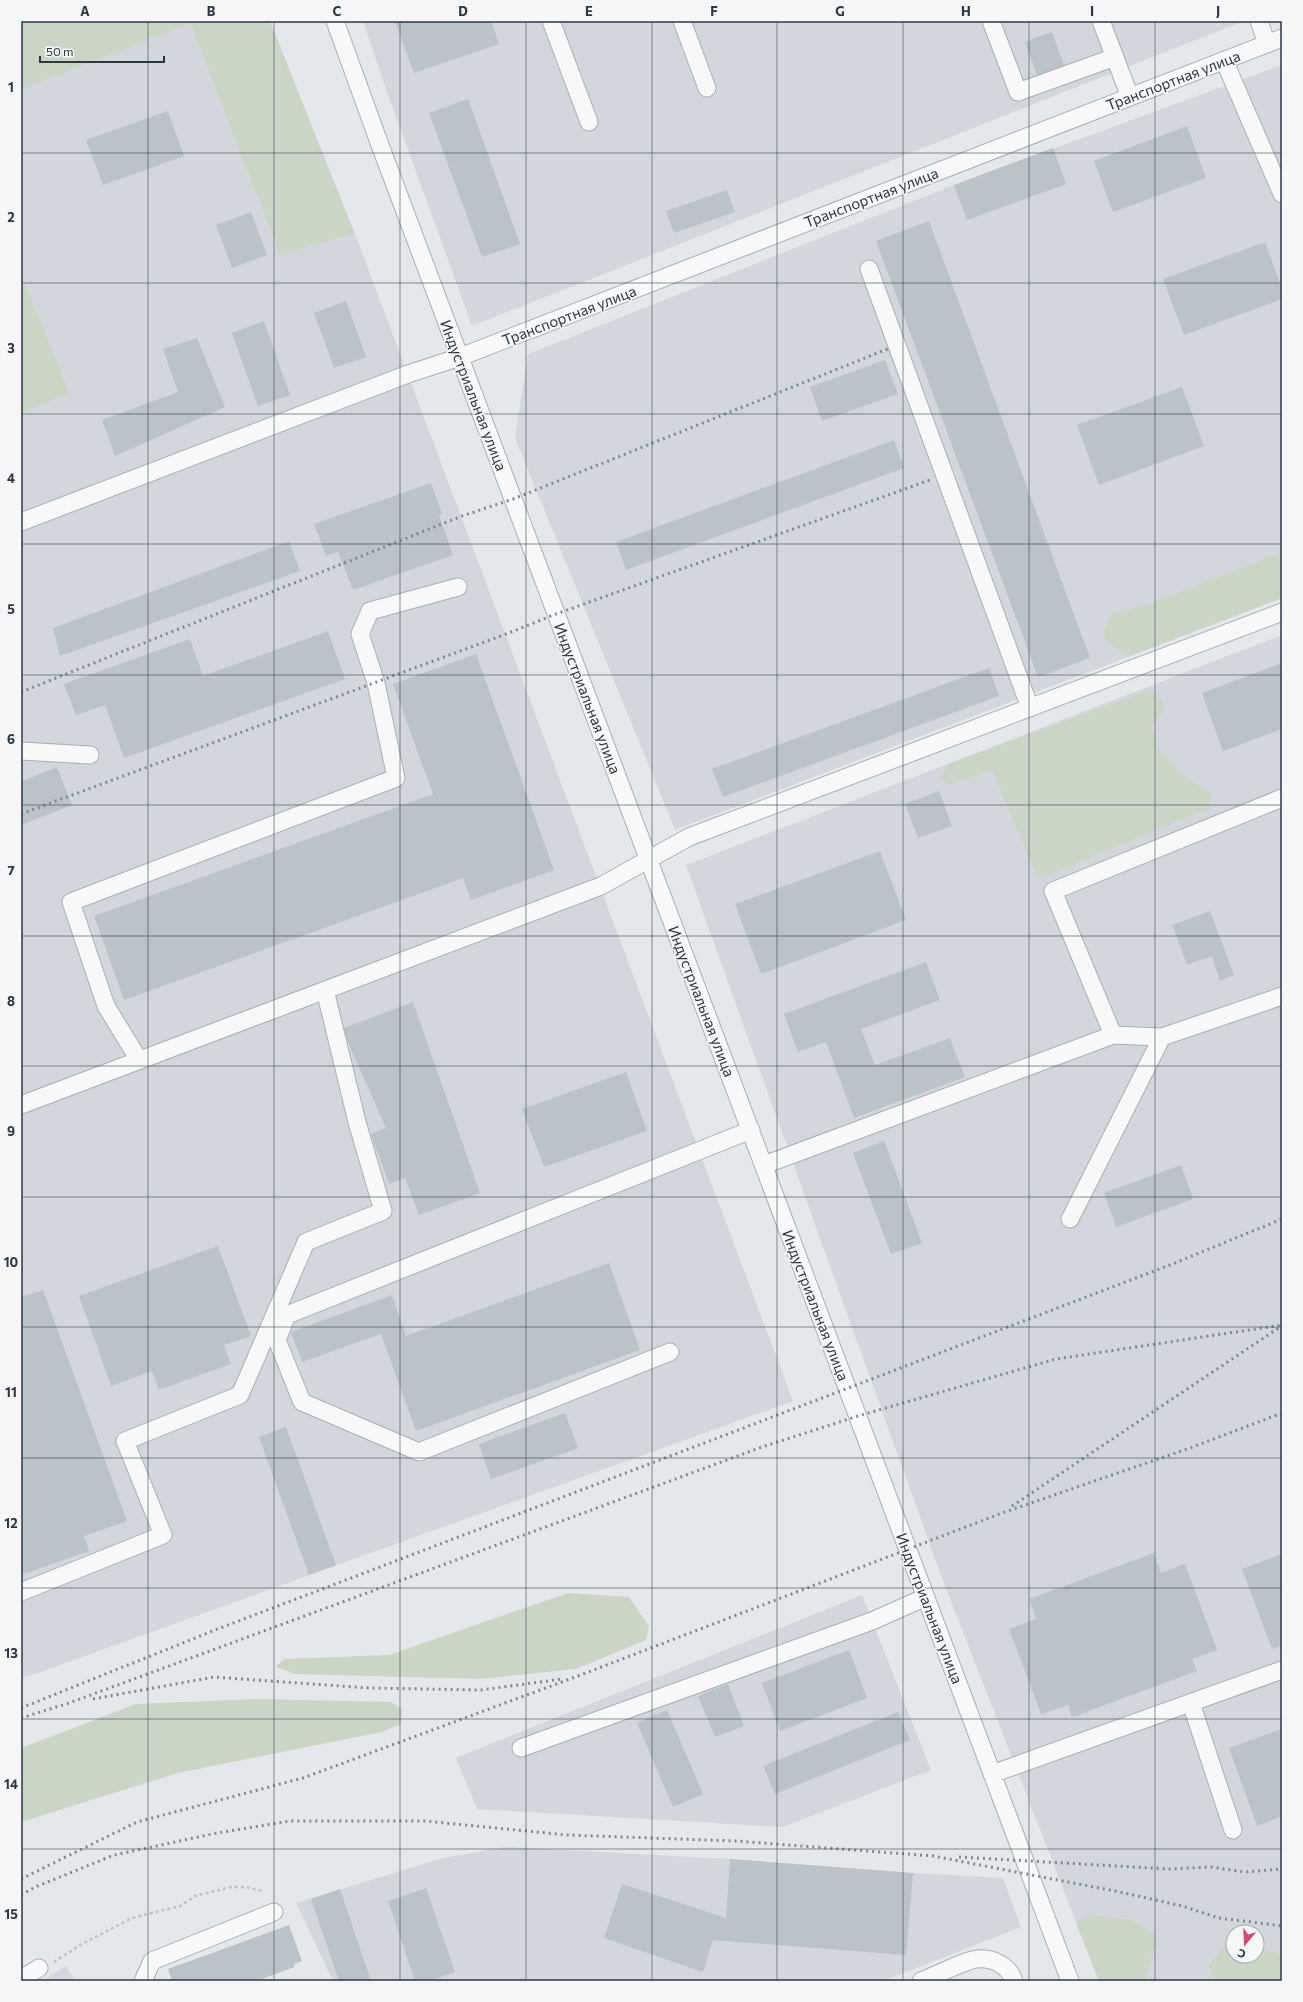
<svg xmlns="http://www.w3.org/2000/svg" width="1303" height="2002" font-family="Commissioner,sans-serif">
<rect width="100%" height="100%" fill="#e4e8eb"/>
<path fill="#d2d7dd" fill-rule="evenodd" d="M363,21H1244L472,326L385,86Z
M190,24L280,255L355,234L793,1401L21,1679V414L70,393L21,274V90Z
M1282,65V598L675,830L515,438L528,354L954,185Z
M1282,635V1981H1099L942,1578L686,865ZM1233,1932H1257V1956H1233Z
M862,1595L931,1770L783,1827L477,1809L456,1758Z
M506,1847L730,1859L913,1873L1003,1878L1021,1927L883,1981H333L296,1903L443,1858Z
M66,1966L75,1981H42Z"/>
<path fill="#cbd5c5" d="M21,21H270L355,234L280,255L190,24L21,90Z
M21,274L70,393L21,414Z
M1282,552V598L1128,657L1103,637L1109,616L1160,600Z
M1151,690L1166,705L1152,728L1157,748L1186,778L1211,793L1210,808L1038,879L992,770L948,785L941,778L948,764Z
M568,1593L629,1597L649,1626L646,1640L576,1669L480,1679L295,1674L276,1667L284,1659L389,1655Z
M257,1699L391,1702L402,1709L401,1724L382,1732L178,1773L21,1822V1748L136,1704Z
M1089,1915L1133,1920L1157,1937L1146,1981H1099L1076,1923Z
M1227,1944L1233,1945V1956H1257V1949L1282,1954V1981H1215L1209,1965Z"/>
<path fill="#bbc2c8" d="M395,21H491L499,44L414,73Z
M1052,32L1064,65L1037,75L1025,42Z
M468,99L520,244L482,257L429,113Z
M168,111L184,156L103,185L86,140Z
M1187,126L1206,178L1113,212L1094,161Z
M1053,148L1066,184L967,220L954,185Z
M727,190L735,212L674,233L666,211Z
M251,212L267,255L232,268L216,225Z
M929,221L1090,658L1038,677L876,241Z
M1265,242L1282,289V299L1184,335L1163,279Z
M346,301L366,357L334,368L314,313Z
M264,321L290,395L258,406L232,333Z
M197,338L225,407L115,456L102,420L178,392L163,349Z
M885,360L898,394L822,421L810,387Z
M1182,387L1204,446L1099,485L1077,425Z
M894,440L904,468L626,570L616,542Z
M431,483L442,514L439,515L453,555L353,590L338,552L326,556L314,524Z
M289,541L300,571L60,656L53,628Z
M328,631L345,679L124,758L105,705L76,715L64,684L190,639L203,676Z
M476,654L554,870L471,900L463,878L124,1000L94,916L433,794L393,684Z
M1282,663V729L1223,751L1202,693Z
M989,668L999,696L723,797L712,769Z
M57,767L72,805L21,825V782Z
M939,791L952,826L918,838L905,804Z
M880,851L906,920L761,974L735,904Z
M1210,911L1234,975L1220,981L1212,956L1187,965L1172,925Z
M926,962L940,1000L861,1029L875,1065L950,1038L965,1077L854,1118L826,1042L798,1052L784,1014Z
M413,1002L480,1193L419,1215L405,1178L389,1184L371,1134L386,1128L347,1040L344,1028Z
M626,1072L647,1131L544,1167L522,1109Z
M884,1141L922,1243L891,1254L853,1153Z
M1181,1165L1193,1199L1116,1227L1104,1193Z
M218,1246L251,1336L224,1345L231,1364L159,1390L152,1371L111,1386L79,1296Z
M609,1263L640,1350L416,1431L381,1334L302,1362L291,1332L392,1295L406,1336Z
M43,1290L127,1521L84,1536L89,1551L21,1575V1297Z
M565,1413L578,1448L491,1479L479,1444Z
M286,1427L336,1565L309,1575L259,1437Z
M1154,1553L1161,1573L1185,1564L1217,1650L1192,1659L1197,1671L1072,1717L1068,1705L1041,1714L1009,1629L1036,1619L1029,1599Z
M1282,1554V1645L1272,1649L1242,1569Z
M849,1650L867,1698L780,1731L762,1683Z
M728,1684L744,1726L715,1737L698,1696Z
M667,1710L703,1794L673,1807L637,1723Z
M898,1712L910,1740L775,1794L763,1766Z
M1282,1729V1816L1257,1826L1229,1748Z
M730,1859L913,1873L906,1955L713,1940L703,1972L604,1938L622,1884L726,1918Z
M426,1888L455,1972L429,1981H415L388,1901Z
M340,1889L371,1981H339L311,1899Z
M289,1925L302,1961L294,1964L295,1967L256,1981H172L168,1969Z"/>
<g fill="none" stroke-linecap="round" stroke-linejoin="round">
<defs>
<path id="minor" d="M335,21L380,145L1070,1981
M551,21L589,122
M682,21L707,88
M991,21L1018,92L1115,57
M1101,21L1130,97
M1259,21L1267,44
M1224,60L1282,194
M869,269L1030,708
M21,522L408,374L460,357L1282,38
M21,751L90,755
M1113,1035L1053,891L1282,798
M139,1060L106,1006L71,902L396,778L376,683L360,634L370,611L458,587
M21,1105L601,886L689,837L1282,612
M764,1165L1113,1035L1162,1037L1282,996
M1070,1219L1162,1037
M670,1352L419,1452L302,1402L277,1340L287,1315L751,1130
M21,1592L163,1535L125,1441L240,1395L306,1242L383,1211L357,1122L325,990
M1191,1703L1233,1830
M521,1748L872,1621L926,1597
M992,1774L1282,1670
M21,1979L39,1968
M143,1981L152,1961L274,1912
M921,1981C934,1976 966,1960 977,1959C993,1957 1009,1966 1014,1981"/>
</defs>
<use href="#minor" stroke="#a9afb5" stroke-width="19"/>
<path stroke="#bdc2c6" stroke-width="2.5" stroke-dasharray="3 3" stroke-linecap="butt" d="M54,1962L82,1944L132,1918L180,1906L195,1896L231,1887H245L262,1891"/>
<use href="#minor" stroke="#f6f8f9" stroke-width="17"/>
<path stroke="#7d8995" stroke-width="3" stroke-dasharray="2 4" stroke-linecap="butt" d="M21,692L462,516L513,499L890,348
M21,814L506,634L556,614L930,480
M1012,1506L1280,1327
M93,1699L214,1677L369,1688L481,1690L562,1679
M21,1708L215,1630L1170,1265L1282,1219
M21,1718L69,1703L762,1447L858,1416L1056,1359L1282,1325
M959,1857L1169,1869L1211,1867L1245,1872L1282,1869
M21,1879L137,1822L303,1778L578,1676L1002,1513L1190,1448L1282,1413
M21,1895L35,1887L114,1855L217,1833L290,1821H425L567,1835L736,1841L933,1856L1120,1892L1182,1906L1219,1918L1282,1926"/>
</g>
<path fill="none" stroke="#2c3743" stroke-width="1" stroke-opacity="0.55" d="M148,21V1981M274,21V1981M400,21V1981M526,21V1981M652,21V1981M777,21V1981M903,21V1981M1029,21V1981M1155,21V1981M21,153H1282M21,283H1282M21,414H1282M21,544H1282M21,675H1282M21,805H1282M21,936H1282M21,1066H1282M21,1197H1282M21,1327H1282M21,1458H1282M21,1588H1282M21,1719H1282M21,1849H1282"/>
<g text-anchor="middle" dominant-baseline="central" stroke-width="3" stroke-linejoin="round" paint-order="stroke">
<g font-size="15" fill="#2c3743" stroke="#f4f6f8">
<text transform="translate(1173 80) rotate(-21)">Транспортная улица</text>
<text transform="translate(871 197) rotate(-21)">Транспортная улица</text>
<text transform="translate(569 315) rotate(-21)">Транспортная улица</text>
<text transform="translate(474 395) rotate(69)">Индустриальная улица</text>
<text transform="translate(588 698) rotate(69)">Индустриальная улица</text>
<text transform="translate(702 1001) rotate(69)">Индустриальная улица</text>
<text transform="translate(816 1305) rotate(69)">Индустриальная улица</text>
<text transform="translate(930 1608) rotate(69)">Индустриальная улица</text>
</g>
</g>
<rect width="1303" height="2002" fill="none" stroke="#f4f6f8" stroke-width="44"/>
<g transform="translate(1245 1944) rotate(199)"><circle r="19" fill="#f4f6f8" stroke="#a4aab0"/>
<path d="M0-3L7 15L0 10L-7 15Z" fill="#cc4d70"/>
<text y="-6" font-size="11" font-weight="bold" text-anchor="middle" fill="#2c3743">С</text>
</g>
<path d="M40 56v6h124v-6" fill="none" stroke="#2c3743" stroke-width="2"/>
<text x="46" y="56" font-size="12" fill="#2c3743" stroke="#f4f6f8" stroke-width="3" paint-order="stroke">50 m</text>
<rect x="22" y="22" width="1259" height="1958" fill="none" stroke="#2c3743" stroke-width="1.5"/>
<g font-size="13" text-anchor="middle" font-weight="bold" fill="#2c3743">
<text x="85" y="16">A</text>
<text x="211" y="16">B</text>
<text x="337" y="16">C</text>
<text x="463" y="16">D</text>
<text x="589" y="16">E</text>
<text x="714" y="16">F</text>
<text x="840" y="16">G</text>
<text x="966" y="16">H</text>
<text x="1092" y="16">I</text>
<text x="1218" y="16">J</text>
<text x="11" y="92">1</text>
<text x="11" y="222">2</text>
<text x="11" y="353">3</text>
<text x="11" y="483">4</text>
<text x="11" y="614">5</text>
<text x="11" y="744">6</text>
<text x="11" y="875">7</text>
<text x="11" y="1006">8</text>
<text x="11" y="1136">9</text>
<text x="11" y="1267">10</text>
<text x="11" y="1397">11</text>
<text x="11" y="1528">12</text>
<text x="11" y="1658">13</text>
<text x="11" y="1789">14</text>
<text x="11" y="1919">15</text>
</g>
</svg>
